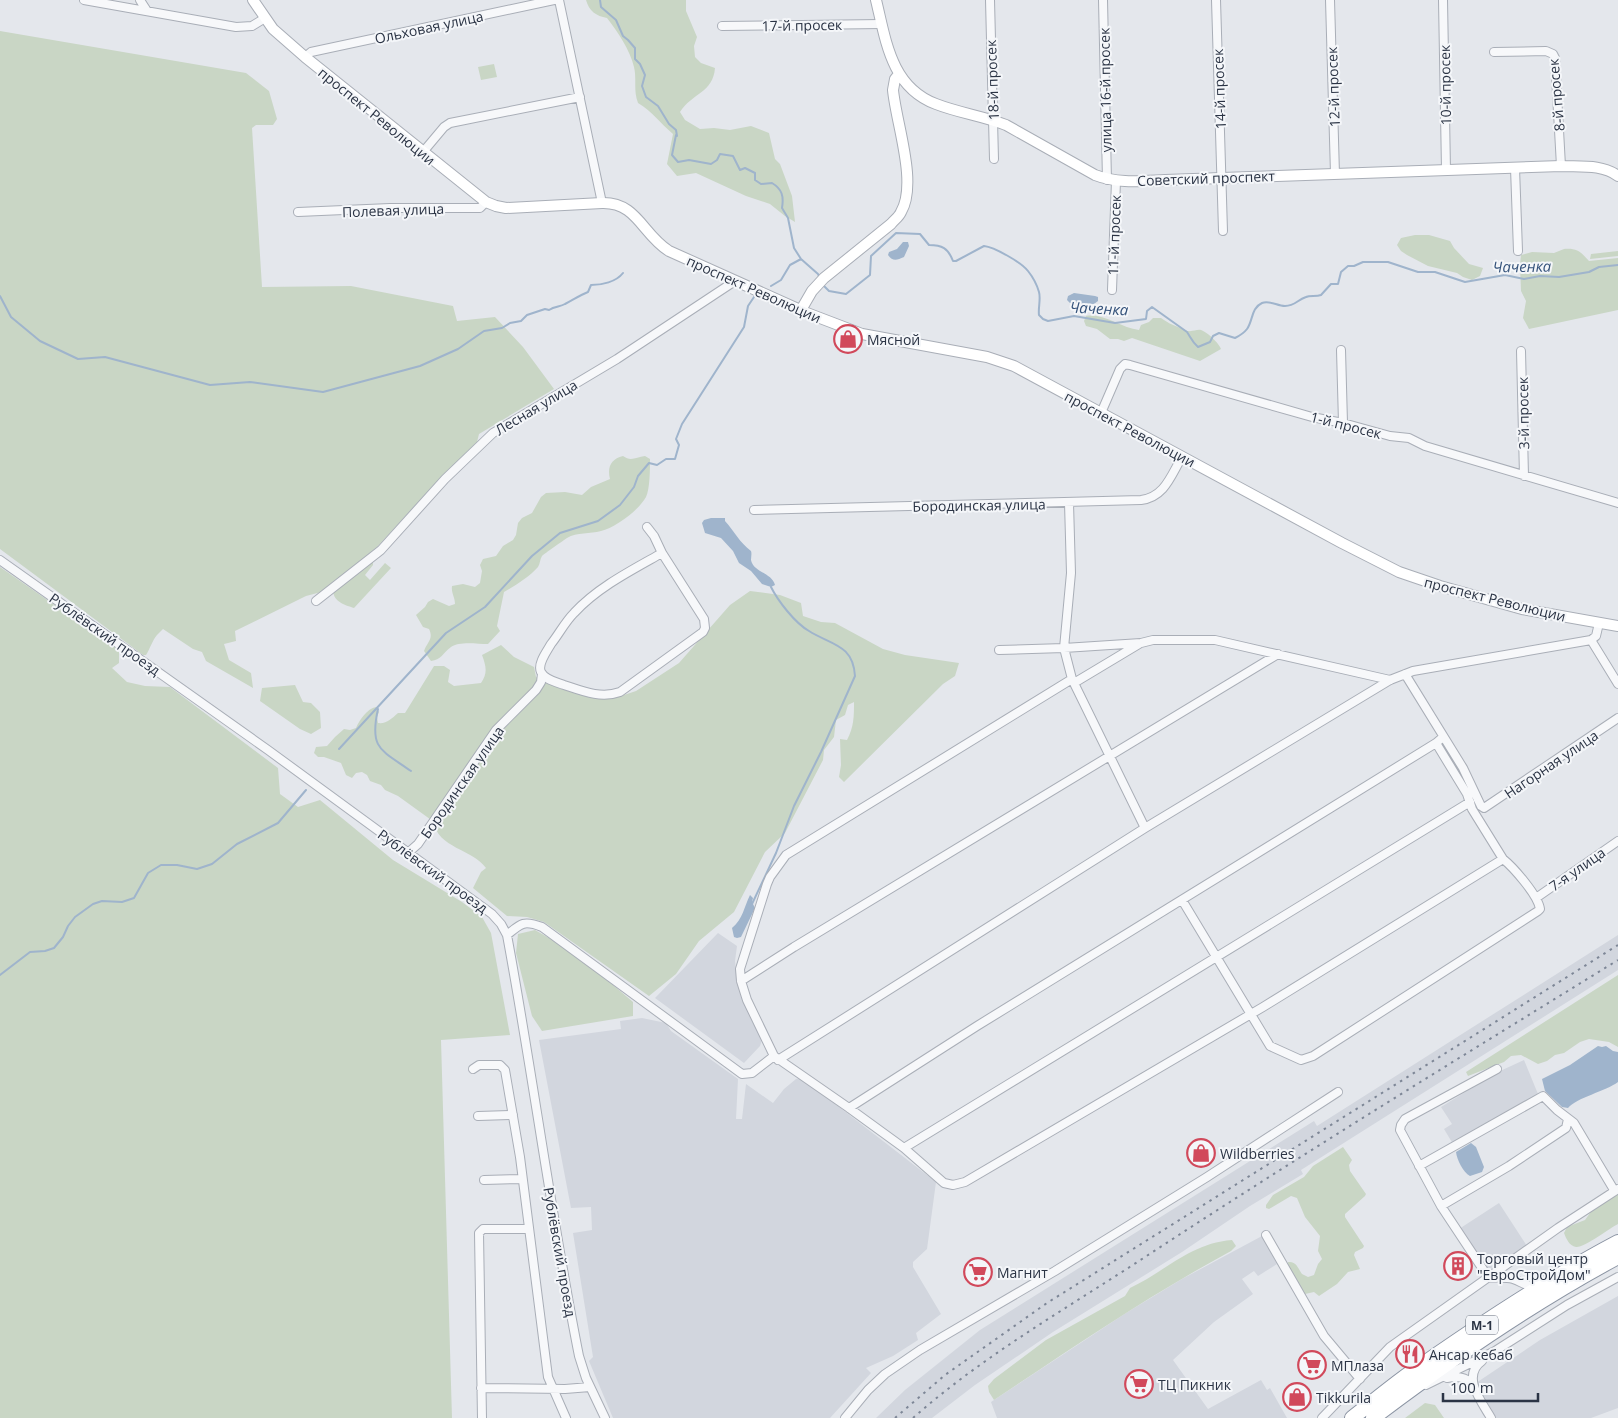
<svg xmlns="http://www.w3.org/2000/svg" width="1618" height="1418" font-family="'Open Sans',sans-serif">
<rect width="100%" height="100%" fill="#e4e7ec"/>
<path fill="#d2d6de" d="M718,933L737,946L735,961L737,980L762,1040L760,1046L744,1063L655,998Z
M1618,935V970L1301,1170L1303,1174L1250,1206L1182,1252L1053,1332L975,1385L932,1418H876L905,1390L980,1330L1314,1121L1317,1126Z
M642,1018L666,1023L671,1031L738,1079L736,1119H742L746,1084L773,1103L784,1089L796,1079L800,1078L830,1100L936,1182L927,1249L913,1262V1267L941,1314L916,1333L918,1340L893,1356L866,1368L871,1373L830,1418H613L589,1361L593,1357L573,1233L592,1230L591,1207L571,1208L539,1040L621,1029L620,1021Z
M1524,1060L1538,1094L1453,1144L1444,1129L1452,1124L1441,1107L1498,1072Z
M1499,1203L1527,1246L1487,1272L1459,1229Z
M1262,1236L1277,1264L1258,1276L1254,1271L1242,1279L1253,1294L1214,1322L1173,1360L1208,1409L1261,1380L1267,1390L1270,1388L1287,1418H997L991,1402L1126,1313L1182,1279Z
M1618,1296V1408L1591,1418H1496L1476,1383L1540,1340Z"/>
<path fill="#c9d6c5" d="M586,0H686V11L697,37L694,46L695,57L701,63L715,68C713,93 692,93 680,112L685,120L700,129L714,128L730,130L751,126L769,133L775,159L780,164L792,196L795,222L785,216L770,204L746,196L696,173L677,176L667,164L673,134C660,123 652,111 638,103C633,90 637,80 634,67C630,50 618,32 607,18C596,16 589,11 586,0Z
M0,31L246,73L269,91L277,119L273,125H256L252,128L262,287L351,286L453,306L457,321L495,317L523,347L554,389L479,434L477,442L443,475L378,546L325,591L306,596L235,631L236,641L224,644L229,660L251,673L253,688L206,661L202,652L193,649L163,629C161,631 159,633 157,635C152,641 150,649 146,655H143L0,549Z
M494,64L497,77L481,80L478,67Z
M1415,235H1429L1450,241L1454,248L1469,264L1483,268L1480,276L1472,280L1463,277L1457,273L1428,266L1407,255L1401,251L1397,245L1401,238Z
M1564,249C1577,248 1581,252 1589,261L1618,258V310L1529,329L1523,318L1526,301L1521,291L1520,265L1521,255L1532,252L1554,253Z
M1618,251V256L1590,259L1591,254Z
M1086,316C1104,313 1121,328 1139,330L1141,325L1149,322L1153,318H1161C1169,324 1176,326 1185,330C1191,333 1196,329 1201,330C1207,332 1219,343 1221,349L1200,361L1132,338L1124,341L1118,339H1110L1097,329L1086,326L1084,321Z
M623,456C631,462 636,457 645,456L650,459C650,469 650,489 646,497C639,510 615,528 601,531C590,534 577,532 567,538C564,540 544,554 542,556C540,559 540,564 538,567C529,577 516,585 504,592L497,626L500,631L488,644C477,644 459,641 451,647C443,653 441,660 431,661L424,651C427,642 434,639 429,629L423,627L416,615L425,607L428,602L433,599L449,606L455,604C455,597 451,593 452,586L463,584L475,587L480,583L482,571L480,565L483,559L496,556L503,546L513,540L516,535L518,523L522,518L532,513L541,497L546,493L565,492L582,495L591,487L610,479C607,467 611,459 623,456Z
M373,562V565L365,575L370,580L385,563L391,568L354,608C345,605 334,602 333,591L368,563Z
M0,567L115,647L119,651V663L112,668L127,682L145,686L170,687L278,768L280,794L298,807L320,800L393,860L462,902L482,917L491,933L510,1035L441,1040L452,1418H0Z
M750,591L780,595L801,603L803,616L821,622L835,623L883,649L905,655L959,663L955,676L943,684L844,782L839,777L841,765L840,739L847,740C854,727 854,716 854,702L848,705L845,715L836,720L834,737L824,750L823,760L785,833L765,852L734,912L699,941L676,974L649,996L544,922L527,917L507,916L473,888L481,872L486,868C473,849 437,848 434,822L398,796L385,790L381,785L370,781L367,775L362,772L356,773L352,778L346,775L341,763L324,757H318L314,753L316,747L327,746L335,737L344,729L350,730L356,728C360,719 367,709 376,707L379,712L377,717L378,723C387,724 391,719 398,713H405L434,666H444L450,670L448,682L454,686L481,683C488,673 486,666 482,655L501,645L514,657L534,667L536,677L561,689L593,696L615,698L636,691L679,663L730,605Z
M295,685L303,702L311,703L320,712L321,728L311,734L300,729L260,701L262,688Z
M535,930C570,949 603,976 633,1002V1016L542,1031L532,1016L516,953L518,934Z
M1618,975V1047L1609,1042L1589,1039L1580,1042L1564,1053L1555,1055L1547,1061L1538,1064L1521,1055L1511,1056L1504,1062L1468,1076L1466,1072Z
M1343,1147L1352,1160L1349,1165L1350,1171L1366,1194L1365,1196L1345,1214V1217L1364,1246L1363,1248L1355,1252L1354,1255L1360,1269L1348,1272L1337,1284L1319,1296L1314,1292L1305,1294L1303,1292C1298,1283 1288,1272 1288,1262C1297,1261 1298,1269 1302,1274L1308,1277L1314,1275L1318,1264L1322,1259L1318,1251L1320,1236L1305,1217L1297,1198L1291,1196L1269,1209L1266,1208V1205L1273,1195L1304,1177L1313,1166Z
M1618,1192V1224C1610,1228 1584,1248 1576,1247C1569,1246 1566,1238 1564,1233L1567,1227L1585,1220L1595,1206Z
M1232,1240L1236,1246L1231,1251C1148,1296 1072,1348 994,1400L989,1392L988,1386L994,1379L1046,1340L1125,1296L1130,1288C1166,1271 1191,1243 1232,1240Z
M1425,1403L1435,1405L1444,1418H1405Z"/>
<path fill="#9fb4cc" d="M903,242H908L909,246L904,257C897,260 893,262 888,255L889,252L897,249Z
M1074,293L1095,296L1098,297V301L1094,304L1070,303L1067,300L1068,296Z
M711,518H725V521C734,531 740,543 751,551C752,554 751,557 751,560C753,572 772,573 775,585L771,587L762,584L751,571L739,563L733,551L721,538L705,533L702,523L704,520Z
M750,895L753,898L752,902L755,908L741,937L737,938L734,937L732,928C743,919 744,907 750,895Z
M1598,1046L1602,1047L1606,1046L1613,1051L1618,1052V1082C1606,1091 1576,1098 1568,1108L1562,1107L1545,1091L1542,1079L1570,1065Z
M1471,1143L1476,1147L1484,1167L1482,1172L1470,1176C1463,1172 1457,1160 1456,1152Z"/>
<g fill="none" stroke-linecap="round" stroke-linejoin="round">
<path stroke="#9fb4cc" stroke-width="2" d="M600,0L601,7L616,20L623,36L628,40L635,48V59L640,64L645,75L642,86L646,97L658,106L669,124L676,130L677,136L676,135L672,155L678,162L689,160L711,164L717,160L720,154L733,156L740,170L745,168L755,173V180L761,184L772,183C782,189 784,196 782,208L788,218L794,248L801,259L818,274L820,279
M823,285L829,291L846,294L870,275L871,256L896,233L920,234L929,245C942,245 948,248 953,261H956L984,246C994,247 1021,262 1028,271C1032,276 1037,285 1039,292C1041,299 1038,308 1039,315L1043,319L1048,321L1074,316L1115,323L1146,319L1147,311L1152,307L1187,332C1191,338 1192,342 1198,347L1210,342L1213,336L1219,333L1235,338C1239,336 1244,333 1247,329C1253,321 1251,308 1262,303C1270,300 1277,306 1285,306C1295,306 1297,300 1306,297C1310,295 1316,297 1321,295L1331,284H1338L1341,272L1348,266H1354L1363,262H1388L1418,272H1435L1465,282L1505,275L1524,279L1540,276L1559,277L1589,272L1599,267L1618,265
M771,286L781,280L790,265L801,259
M0,296L11,317L40,341L78,359L105,357L210,385L250,382L323,392L420,366L458,349L484,331L502,328L510,323L521,321L527,315L545,309L549,310C555,306 560,307 565,304C573,300 580,295 588,292L591,285C602,285 616,282 623,273
M378,709C369,749 381,750 411,771
M339,749L446,633L485,607L532,556L560,533L598,521L620,505L634,487L638,476L649,463L657,465L666,459H675L679,445L676,439L682,424L744,327L748,306L754,297
M752,904L776,853L794,806L821,752L855,676C853,644 831,645 809,631C795,623 778,601 771,587
M0,975L30,952L45,951L54,948L63,937L68,926L75,917L93,904L102,901L122,902L134,898L148,873L161,865H177L197,869L212,864L237,844L278,823L306,790"/>
<defs>
<path id="street" d="M84,0L236,27L252,26L265,18
M140,0L147,11
M559,0L602,203
M990,0L994,159
M1103,0L1107,180
M1216,0L1223,231
M1330,0L1335,174
M1443,0L1446,170
M722,26L882,24
M1494,52L1546,51L1553,54L1555,58L1561,166
M305,57L311,52L554,0
M423,152L444,127L450,123L580,97
M1515,168L1518,251
M298,212L390,208H480L486,202
M1112,290L1116,181
M1341,350L1343,423
M1521,351L1524,476
M1101,413L1120,369L1125,364L1130,365L1312,417L1343,423L1390,436L1409,438L1425,446L1618,503
M1069,503L1071,573L1064,648L1072,679L1145,828
M754,510L1141,500C1165,497 1171,475 1182,457
M647,527L654,536L662,553L704,619L705,628L703,632L620,692C601,699 582,691 564,685C556,682 545,680 541,672C537,664 547,651 551,644C559,634 565,622 574,613C598,587 632,570 662,553
M0,560L268,750L492,914L501,924L507,935C533,1075 551,1216 579,1356L586,1378L605,1418
M316,601L381,550L445,479L493,433L617,359L735,281
M1591,640L1618,684
M999,650L1064,648L1141,643L1153,640H1215L1390,680
M1405,674L1463,768L1481,806L1484,808L1618,718
M1072,679L786,855L770,877L767,884L740,969L741,981L747,1000L774,1056L849,1108L904,1148L944,1183L953,1185L965,1182L1263,1007L1503,859
M1074,683L1139,644
M409,852L418,844L496,730L536,690L541,682L542,674
M1536,898L1618,841
M1182,900L1270,1046L1301,1060L1313,1056L1538,911L1540,909C1538,895 1513,867 1503,859L1472,809L1467,794L1436,743L1443,737
M507,935C521,923 524,920 542,927L742,1074L752,1073L774,1056
M741,981L794,947L1278,654
M778,1060L1145,828L1390,680L1413,671L1591,640L1596,636L1599,623
M473,1069L479,1065H500L505,1070L520,1157L548,1377L566,1418
M849,1108L977,1026L1436,743
M478,1116L513,1115
M904,1148L1470,802
M1419,1166L1543,1096L1557,1110L1574,1123L1614,1190
M484,1180L522,1179
M1441,1206L1509,1166L1566,1128L1568,1119
M1266,1235L1324,1336L1360,1379
M1488,1277L1441,1206L1400,1130L1401,1125L1405,1119L1497,1069
M1488,1277C1496,1278 1506,1277 1513,1279C1522,1282 1527,1287 1537,1287
M1482,1361C1461,1376 1481,1401 1491,1418
M1447,1378C1458,1376 1465,1377 1473,1384
M1426,1385L1495,1351L1567,1305L1618,1277
M481,1388L565,1389L590,1387
M482,1418L479,1233L483,1229H528
M845,1418L868,1390L885,1374L920,1350L1055,1271L1207,1177L1338,1092
M1322,1418L1390,1347L1558,1228L1618,1189"/>
<path id="secondary" d="M253,0L273,29L305,57L486,202L496,206L506,208L602,203C637,202 642,234 669,251L807,313L862,334L987,357L1014,366L1342,543L1399,572L1440,586L1522,609L1618,626
M876,0C886,41 891,87 936,104C959,113 983,116 1006,125L1095,175C1118,184 1142,181 1165,180L1561,166C1580,167 1602,164 1618,176
M801,310L812,291L824,278L891,224C894,220 899,217 901,212C918,183 896,123 893,90L895,79L899,74"/>
<path id="highway" d="M1352,1418C1370,1404 1387,1390 1406,1376C1474,1328 1544,1281 1618,1242
M1373,1418C1451,1359 1532,1303 1618,1257"/>
</defs>
<use href="#street" stroke="#a9aeb7" stroke-width="10"/>
<use href="#secondary" stroke="#a9aeb7" stroke-width="12"/>
<use href="#highway" stroke="#8b94a3" stroke-width="16"/>
<use href="#street" stroke="#f7f8fa" stroke-width="8"/>
<use href="#secondary" stroke="#fff" stroke-width="10"/>
<use href="#highway" stroke="#fff" stroke-width="14"/>
<path stroke="#7d8696" stroke-width="2" stroke-dasharray="2.5 5" stroke-linecap="butt" d="M895,1418L945,1375L1047,1303L1618,945
M913,1418C983,1356 1064,1310 1142,1259C1299,1156 1459,1058 1618,960"/>
</g>
<defs>
<symbol id="shop-ring" viewBox="-11 -11 22 22"><circle r="9.5" fill="#f4f6f9" stroke="#d1495b" stroke-width="1.5"/><path d="M-5-2.5h2.3a2.7 3.5 0 0 1 5.4 0H5L5.5 6h-11ZM-1.5-2.5h3a1.5 2.3 0 0 0-3 0Z" fill="#d1495b"/></symbol>
<symbol id="building-ring" viewBox="-11 -11 22 22"><circle r="9.5" fill="#f4f6f9" stroke="#d1495b" stroke-width="1.5"/><path d="M-4-6H4V6H1V3H-1V6H-4ZM-2.5-4.3h1.7v1.8h-1.7ZM.8-4.3h1.7v1.8H.8ZM-2.5-1h1.7V.8h-1.7ZM.8-1h1.7V.8H.8Z" fill="#d1495b"/></symbol>
<symbol id="supermarket-ring" viewBox="-11 -11 22 22"><circle r="9.5" fill="#f4f6f9" stroke="#d1495b" stroke-width="1.5"/><path d="M-6-5.5h2.5l.6 2H6L4.5 2H-2.5L-4.4-4H-6ZM-1.5 3.2a1.3 1.3 0 1 0 .1 0ZM3 3.2a1.3 1.3 0 1 0 .1 0Z" fill="#d1495b"/></symbol>
<symbol id="restaurant-ring" viewBox="-11 -11 22 22"><circle r="9.5" fill="#f4f6f9" stroke="#d1495b" stroke-width="1.5"/><path d="M-5-6h1v4h1v-4h1v4h1v-4h1v5L-1.5 .5V6h-2V.5L-5-1ZM5-6V6H3V1.5H1.5Q1.5-4 5-6Z" fill="#d1495b"/></symbol>
</defs>
<g fill-rule="evenodd">
<use href="#shop-ring" x="832" y="323" width="32" height="32"/>
<use href="#shop-ring" x="1185" y="1137" width="32" height="32"/>
<use href="#building-ring" x="1442" y="1250" width="32" height="32"/>
<use href="#supermarket-ring" x="962" y="1256" width="32" height="32"/>
<use href="#restaurant-ring" x="1394" y="1338" width="32" height="32"/>
<use href="#supermarket-ring" x="1296" y="1349" width="32" height="32"/>
<use href="#supermarket-ring" x="1123" y="1368" width="32" height="32"/>
<use href="#shop-ring" x="1281" y="1381" width="32" height="32"/>
</g>
<g text-anchor="middle" dominant-baseline="central" stroke-width="4" stroke-linejoin="round" paint-order="stroke">
<rect fill="#f4f6f9" stroke="#676e7b" stroke-width="1" x="1466" y="1315.5" width="32" height="19" rx="4"/>
<g font-size="12" font-weight="bold" fill="#2b3445">
<text x="1482" y="1325">М-1</text>
</g>
<g font-size="14" fill="#2b3445" stroke="#f4f6f9">
<text transform="translate(802 25) rotate(-1)">17-й просек</text>
<text transform="translate(429 27) rotate(-12)">Ольховая улица</text>
<text transform="translate(992 80) rotate(-92)">18-й просек</text>
<text transform="translate(1445 85) rotate(-91)">10-й просек</text>
<text transform="translate(1333 87) rotate(-92)">12-й просек</text>
<text transform="translate(1219 89) rotate(-92)">14-й просек</text>
<text transform="translate(1105 90) rotate(-91)">улица 16-й просек</text>
<text transform="translate(1556 95) rotate(-95)">8-й просек</text>
<text transform="translate(377 116) rotate(39)">проспект Революции</text>
<text transform="translate(1206 178) rotate(-2)">Советский проспект</text>
<text transform="translate(393 210) rotate(-2)">Полевая улица</text>
<text transform="translate(1114 235) rotate(-88)">11-й просек</text>
<text transform="translate(754 289) rotate(24)">проспект Революции</text>
<text transform="translate(536 407) rotate(-31)">Лесная улица</text>
<text transform="translate(1523 413) rotate(-91)">3-й просек</text>
<text transform="translate(1346 425) rotate(14)">1-й просек</text>
<text transform="translate(1130 429) rotate(28)">проспект Революции</text>
<text transform="translate(979 505) rotate(-1)">Бородинская улица</text>
<text transform="translate(1495 599) rotate(14)">проспект Революции</text>
<text transform="translate(105 634) rotate(35)">Рублёвский проезд</text>
<text transform="translate(1551 764) rotate(-34)">Нагорная улица</text>
<text transform="translate(462 782) rotate(-55)">Бородинская улица</text>
<text transform="translate(1577 869) rotate(-35)">7-я улица</text>
<text transform="translate(433 871) rotate(36)">Рублёвский проезд</text>
<text transform="translate(560 1252) rotate(80)">Рублёвский проезд</text>
</g>
<g font-size="14" fill="#2b3445" stroke="#f4f6f9" text-anchor="start">
<text x="867" y="339">Мясной</text>
<text x="1220" y="1153">Wildberries</text>
<text x="1477" y="1258">Торговый центр<tspan x="1477" dy="16">"ЕвроСтройДом"</tspan></text>
<text x="997" y="1272">Магнит</text>
<text x="1429" y="1354">Ансар кебаб</text>
<text x="1331" y="1365">МПлаза</text>
<text x="1158" y="1384">ТЦ Пикник</text>
<text x="1316" y="1397">Tikkurila</text>
</g>
<g font-size="15" font-style="italic" fill="#34527a" stroke="#f4f6f9">
<text transform="translate(1522 266) rotate(-1)">Чаченка</text>
<text transform="translate(1099 308) rotate(3)">Чаченка</text>
</g>
</g>
<path d="M1443 1393v8h95v-8" fill="none" stroke="#2b3445" stroke-width="2.5"/>
<text x="1450" y="1393" font-size="15" fill="#2b3445" stroke="#f4f6f9" stroke-width="4" paint-order="stroke">100 m</text>
</svg>
